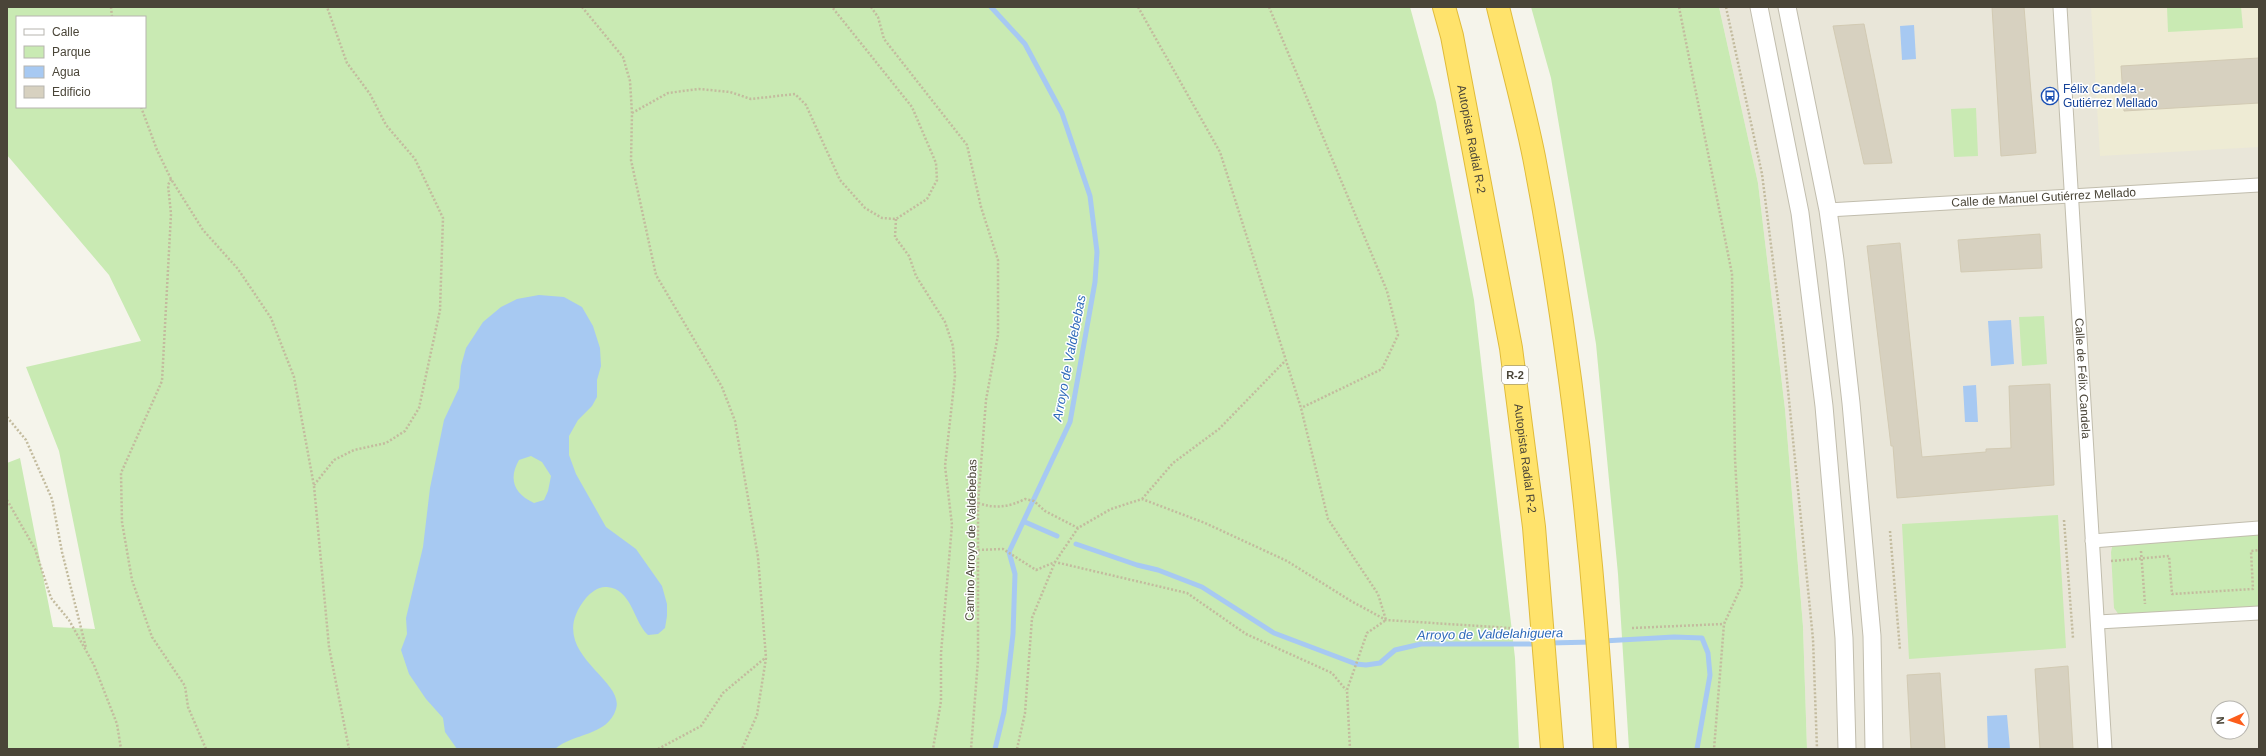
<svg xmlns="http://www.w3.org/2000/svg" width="2266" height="756" font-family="Arial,sans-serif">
<rect width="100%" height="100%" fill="#f5f4eb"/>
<path fill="#e9e6d9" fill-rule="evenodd" d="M1719,7H2259V749H1807L1803,626L1785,409L1758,183ZM2218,708H2242V732H2218Z"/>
<path fill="#eeebd4" d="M2091,7H2259V147L2100,156Z"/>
<path fill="#c9eab3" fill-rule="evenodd" d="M7,7H1410L1436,102L1474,300L1515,658L1519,749H7V463L20,458L53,627L95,629L59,451L26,367L141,341L109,275L7,155ZM17,17H145V107H17Z
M1531,7H1719L1758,183L1785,409L1803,626L1807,749H1629L1618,574L1596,344L1551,78Z
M2167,7H2241L2243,28L2168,32Z
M1976,108L1978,156L1954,157L1951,109Z
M2044,316L2047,364L2022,366L2019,317Z
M2058,515L2066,648L1909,659L1902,524Z
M2259,535V607L2119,615L2114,608L2111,552L2113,543Z"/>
<path fill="#a7c9f2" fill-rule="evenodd" d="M1914,25L1916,59L1902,60L1900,26Z
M539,295L564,297L582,307L593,326L600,348L601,366L597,380V397L592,406L578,420L569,436V455L576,474L606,527L636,549L662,586L667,604V616L665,628L658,634L648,635C633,621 632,589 607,587C599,586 591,592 586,598C542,652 626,678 616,709C608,736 573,733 555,749H457L445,732L443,718L426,699L409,674L401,650L407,634L406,618L423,547L430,488L444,420L459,388L461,366L466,348L483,322L501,307L517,299ZM531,456L542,462L551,476L548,491L544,500L534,503C514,494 508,479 519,460Z
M2011,320L2014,364L1991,366L1988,321Z
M1976,385L1978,422H1965L1963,386Z
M2007,715L2010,749H1988L1987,716Z"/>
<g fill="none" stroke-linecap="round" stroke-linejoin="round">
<path stroke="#a7c9f2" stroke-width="5" d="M991,7L1025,44L1062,113L1090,196L1097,252L1095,282L1070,422L1009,552L1015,574L1013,634L1004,712L995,749
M1025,522L1057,536
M1076,544L1137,565L1158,570L1202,587L1274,633L1356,664L1366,665L1380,663L1395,650L1421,644H1539
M1603,641L1674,637L1702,638L1708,653L1710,675L1697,749
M1549,643L1593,642"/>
</g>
<path fill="#d7d1c0" stroke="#d2cab3" d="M1992,7H2024L2036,153L2001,156Z
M1864,24L1892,163L1864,164L1833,26Z
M2259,58V103L2124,111L2121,66Z
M2040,234L2042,268L1961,272L1958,240Z
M1900,243L1922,457L1986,452V449L2011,448L2009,386L2050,384L2054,485L1897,498L1893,446H1891L1867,246Z
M2068,666L2073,749H2040L2035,669Z
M1940,673L1945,749H1911L1907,675Z"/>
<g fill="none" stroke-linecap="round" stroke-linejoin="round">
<defs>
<g id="minor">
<path id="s1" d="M2060,7L2105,749"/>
<path id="s2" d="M1828,210L2259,185"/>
<path d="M2092,541L2259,528"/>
<path d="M2098,622L2259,613"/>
</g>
<path id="tertiary" d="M1759,7L1800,213L1824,406L1844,638L1847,749
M1787,7L1828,210L1835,260L1851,403L1872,636L1874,749"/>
<g id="motorway">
<path id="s3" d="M1444,7L1452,36L1511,348L1534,527L1552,749"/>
<path d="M1498,7C1510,57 1524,107 1534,157C1572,353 1593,551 1605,749"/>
</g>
</defs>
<use href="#minor" stroke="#c1bdad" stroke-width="15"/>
<use href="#tertiary" stroke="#c1bdad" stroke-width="19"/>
<use href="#motorway" stroke="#e0bb3a" stroke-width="24"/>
<path stroke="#c3bb9e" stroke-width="2.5" stroke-dasharray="2 2" stroke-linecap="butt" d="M111,7L112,17
M582,7L623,57L630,81L632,113L631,160L656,275L722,387L735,421L758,557L766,658L757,715L742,749
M871,7L878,17L884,39L967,145L981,207L998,260V335L986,400L978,503V660L971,749
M1138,7L1220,152L1301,408L1328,519L1378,594L1386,620L1367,633L1347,690L1350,749
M1269,7L1387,291L1398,335L1382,369L1301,408
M1679,7L1732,274L1735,459L1742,585L1724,624L1714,749
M1726,7L1762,174L1783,340L1813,639L1817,749
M141,107L157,150L171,179L203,230L238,269L271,318L294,377L314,486L329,647L349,749
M632,113L668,93L699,89L730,92L751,99L795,94L806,105L840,180L865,208L882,218L896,219L927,199L937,180L936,163L912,107L832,7
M171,179L168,185L171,214L162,381L121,473L122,522L132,580L152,637L185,686L188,707L206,749
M896,219L895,237L909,256L916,276L945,322L953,346L955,376L945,466L952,525L941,653V701L933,749
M7,417L26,440L52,499L62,552L86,648
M314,485L334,460L354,450L386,443L405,431L419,408L440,310L443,218L415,159L386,125L370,94L347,63L327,7
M1142,499L1173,463L1219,429L1286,360
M7,500L35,549L51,598L69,620L94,665L117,724L121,749
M978,503C996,509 1009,507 1025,499L1034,501L1045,511L1078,528
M2064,520L2073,638
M1890,531L1900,650
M978,550L1003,549L1036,570L1055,562L1187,593L1246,634L1332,673L1346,690
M2141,551L2145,604
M2111,561L2169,556L2172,594L2253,589L2251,551L2259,550
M1632,628L1724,624
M658,749L701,726L723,693L765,658
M1017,749L1025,713L1032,618L1055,562L1078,528L1111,509L1142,499L1205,523L1287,561L1351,601L1386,620L1510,628"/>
<use href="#minor" stroke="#fff" stroke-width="13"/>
<use href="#tertiary" stroke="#fff" stroke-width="17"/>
<use href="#motorway" stroke="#ffe36c" stroke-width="22"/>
</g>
<defs>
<symbol id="bus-ring" viewBox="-11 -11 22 22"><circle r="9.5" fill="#fff" stroke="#1a4fb4" stroke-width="1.5"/><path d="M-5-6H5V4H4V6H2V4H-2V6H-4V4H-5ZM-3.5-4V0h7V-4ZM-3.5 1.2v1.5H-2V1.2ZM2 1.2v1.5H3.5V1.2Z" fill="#1a4fb4"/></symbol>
</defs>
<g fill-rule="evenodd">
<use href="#bus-ring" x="2040" y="86" width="20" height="20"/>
</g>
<g text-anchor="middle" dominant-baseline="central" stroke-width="3" stroke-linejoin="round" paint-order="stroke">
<rect fill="#fff" stroke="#807d74" stroke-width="1" x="1502" y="366" width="26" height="18" rx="3"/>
<g font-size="11" font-weight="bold" fill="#4a4538">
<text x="1515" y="375">R-2</text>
</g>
<g font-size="12" fill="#164399" stroke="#fff" text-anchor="start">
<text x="2063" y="89">Félix Candela -<tspan x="2063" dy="14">Gutiérrez Mellado</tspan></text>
</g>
<g font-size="12" fill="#4a4538" stroke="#fff">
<text stroke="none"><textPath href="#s3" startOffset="135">Autopista Radial R-2</textPath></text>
<text stroke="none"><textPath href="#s2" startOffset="216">Calle de Manuel Gutiérrez Mellado</textPath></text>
<text stroke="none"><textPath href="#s1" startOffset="372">Calle de Félix Candela</textPath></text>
<text stroke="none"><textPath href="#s3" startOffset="459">Autopista Radial R-2</textPath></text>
<text transform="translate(971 540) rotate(-89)">Camino Arroyo de Valdebebas</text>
</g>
<g font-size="13" font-style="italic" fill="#2e6ab9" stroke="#fff">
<text transform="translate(1069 358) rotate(-79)">Arroyo de Valdebebas</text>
<text transform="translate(1490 634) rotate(-1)">Arroyo de Valdelahiguera</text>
</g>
</g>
<rect width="2266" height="756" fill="none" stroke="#4a4538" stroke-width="16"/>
<rect x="16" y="16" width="130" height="92" fill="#ffffff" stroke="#b7b5af"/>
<rect x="24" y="29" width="20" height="6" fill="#ffffff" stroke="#b7b5af"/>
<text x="52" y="36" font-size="12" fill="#4a4538">Calle</text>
<rect x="24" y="46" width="20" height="12" fill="#c9eab3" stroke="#b7b5af"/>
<text x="52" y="56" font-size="12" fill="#4a4538">Parque</text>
<rect x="24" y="66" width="20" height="12" fill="#a7c9f2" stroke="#b7b5af"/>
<text x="52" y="76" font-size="12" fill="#4a4538">Agua</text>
<rect x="24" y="86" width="20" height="12" fill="#d7d1c0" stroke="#b7b5af"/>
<text x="52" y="96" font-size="12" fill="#4a4538">Edificio</text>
<g transform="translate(2230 720) rotate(267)"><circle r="19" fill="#ffffff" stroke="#b7b5af"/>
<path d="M0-3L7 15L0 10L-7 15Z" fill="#fc5d1b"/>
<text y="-6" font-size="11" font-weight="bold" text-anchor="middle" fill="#4a4538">N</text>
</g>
</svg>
